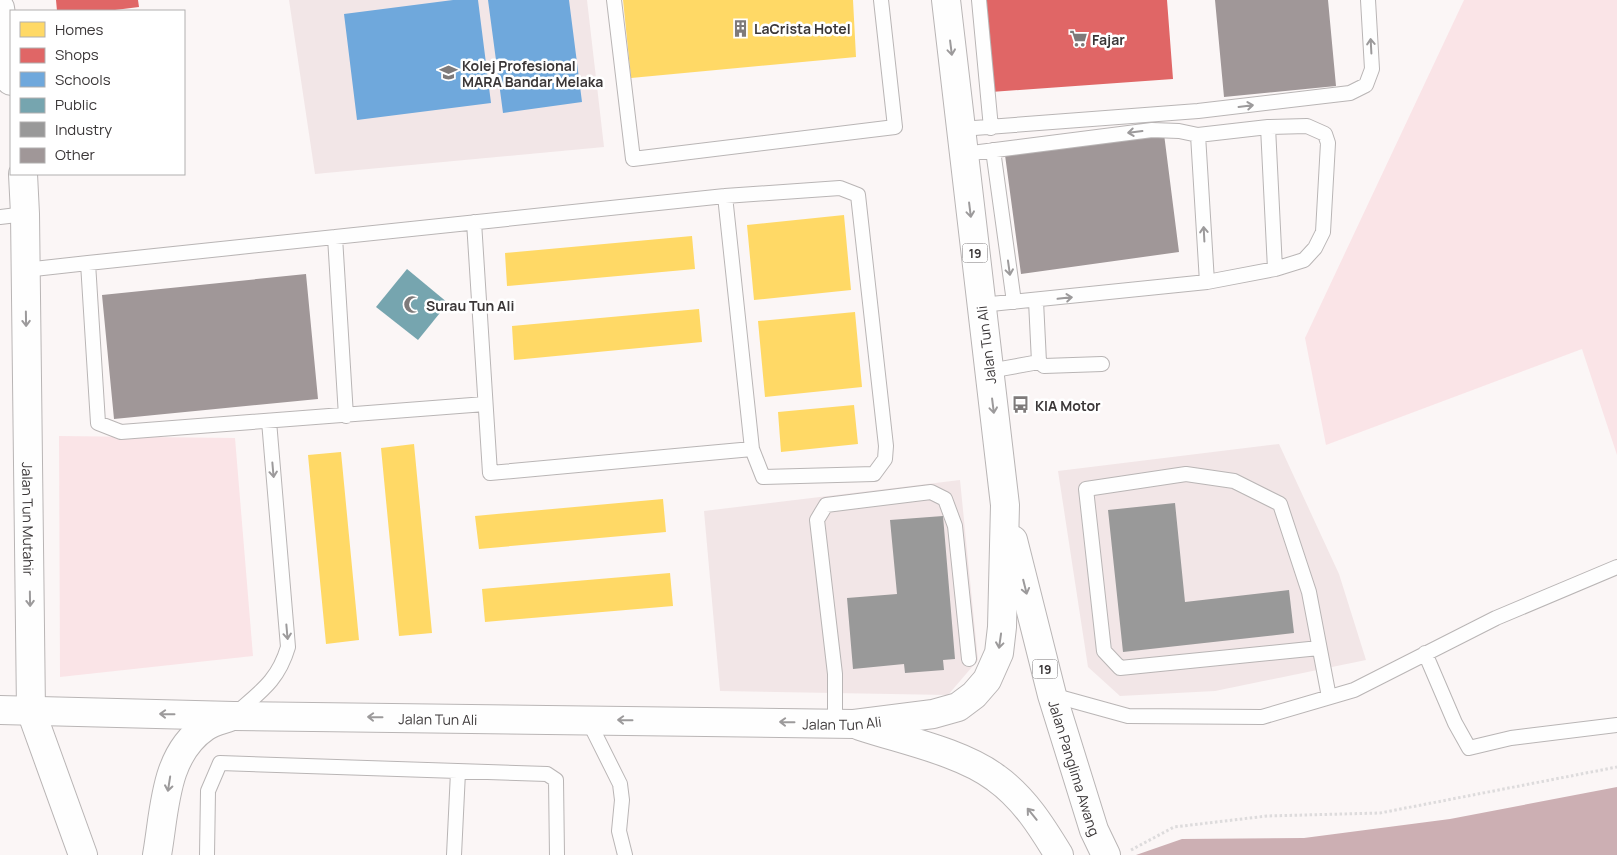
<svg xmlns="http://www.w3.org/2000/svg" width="1617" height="855" font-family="Manrope,sans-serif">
<rect width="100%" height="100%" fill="#fbf6f6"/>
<path fill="#f2e6e7" d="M289,0H587L604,147L315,174Z
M1279,444L1339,574L1366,660L1215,691L1120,696L1088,667L1058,471Z
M960,480L978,660L948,695L720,691L704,511Z"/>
<path fill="#fae4e7" d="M1464,0H1617V455L1582,349L1326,445L1305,338Z
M59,436L235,438L253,656L60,677Z"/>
<path fill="#ccafb3" d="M1617,787V855H1136L1182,839L1304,838L1450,819Z"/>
<path fill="#ffd966" d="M623,0H853L856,57L631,78Z
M844,215L851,290L754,300L747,225Z
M692,236L695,269L507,286L505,253Z
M699,309L702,342L514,360L512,326Z
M855,312L862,387L765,397L758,321Z
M854,405L858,444L781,452L778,412Z
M414,444L432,633L399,636L381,448Z
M341,452L359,640L326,644L308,455Z
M663,499L666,532L479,549L475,516Z
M670,573L673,606L485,622L482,589Z"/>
<path fill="#e06666" d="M56,0H138L139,7L107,11H57Z
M984,0H1167L1173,79L991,92Z"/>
<path fill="#6fa8dc" d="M453,0H478L491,103L357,120L344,14Z
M488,0H569L582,102L503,113Z"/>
<path fill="#76a5af" d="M407,269L448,303L418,340L376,307Z"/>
<path fill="#999" d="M1175,503L1185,602L1289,590L1294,633L1123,652L1108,510Z
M943,516L955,659L943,660L944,670L905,673L904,664L853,669L847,598L897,594L890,520Z"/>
<path fill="#a09798" d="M1215,0H1328L1336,86L1224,97Z
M1164,134L1179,252L1021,274L1005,155Z
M306,274L318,399L114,419L102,295Z"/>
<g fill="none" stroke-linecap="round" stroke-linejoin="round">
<defs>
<path id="service" d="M614,0L633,159L895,127L881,0
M979,0L991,128
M1268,127L1275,269
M961,129L1198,111L1350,93L1366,85L1372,69L1368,0
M993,150L1014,302
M964,154L1152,130L1179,131L1198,135L1207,282
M725,196L752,449
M0,217L25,214
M335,237L346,416
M88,263L98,423L121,432L485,404
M25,270L88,263L725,196L840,188L858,195L886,446L885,459L874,474L763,477L752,449L490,473L474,222
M1036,301L1039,362L1044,366L1102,364
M981,305L1207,282L1275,269L1304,260L1315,248L1323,232L1328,143L1325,134L1307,126L1268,127L1198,135
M989,371L1039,362
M1319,648L1120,668L1104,651L1086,489L1186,474L1234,481L1280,504L1309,592L1329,697
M1425,653L1455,723L1469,748L1511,738L1617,725
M1052,695L1128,716L1262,717L1354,690L1496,618L1617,567
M235,714C260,692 278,681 288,647L269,421
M588,720L620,784L622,800L619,831L625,855
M835,723V674L817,520L826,505L931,492L945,499L955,526L969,659
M207,855L208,791L220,763L547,774L556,780L557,855
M454,855L458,772"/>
<path id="tertiary" d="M31,711L83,855"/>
<g id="secondary">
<path d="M0,8L11,81"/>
<path id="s1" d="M23,174L25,214L31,711"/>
</g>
<g id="primary">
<path id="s2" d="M1013,540L1052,695L1094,830L1106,855"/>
<path id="s3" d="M0,710L234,716L854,724L933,714L958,707L974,695L987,680L999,653L1002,627L1005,505L946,0"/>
<path d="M860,726C902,740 962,752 996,778C1024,798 1042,827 1059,855"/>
<path d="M157,855C165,810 164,755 205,727C212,722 222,720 230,717"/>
</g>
</defs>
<use href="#service" stroke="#b9b5b5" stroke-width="16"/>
<use href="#tertiary" stroke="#b9b5b5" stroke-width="30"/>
<use href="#secondary" stroke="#b9b5b5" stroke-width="30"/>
<use href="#primary" stroke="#b9b5b5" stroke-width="30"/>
<path stroke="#dddbdc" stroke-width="3" stroke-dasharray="2.5 2.5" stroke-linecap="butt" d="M1131,850L1174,827L1267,816L1380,813L1617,767"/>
<use href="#service" stroke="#fefefe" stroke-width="14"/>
<use href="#tertiary" stroke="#fefefe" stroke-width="28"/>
<use href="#secondary" stroke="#fefefe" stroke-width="28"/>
<use href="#primary" stroke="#fefefe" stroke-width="28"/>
</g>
<defs><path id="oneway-shaft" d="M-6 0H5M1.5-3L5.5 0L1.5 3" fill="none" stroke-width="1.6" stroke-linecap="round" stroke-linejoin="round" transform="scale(1.25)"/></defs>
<g stroke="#9c9a9b">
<use href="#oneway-shaft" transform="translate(1371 46) rotate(-93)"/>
<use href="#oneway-shaft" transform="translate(951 48) rotate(83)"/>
<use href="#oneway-shaft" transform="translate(1246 106) rotate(-7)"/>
<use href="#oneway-shaft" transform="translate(1135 132) rotate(173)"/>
<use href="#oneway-shaft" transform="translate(970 210) rotate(83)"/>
<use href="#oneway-shaft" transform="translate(1204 234) rotate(-93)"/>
<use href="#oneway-shaft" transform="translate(1009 268) rotate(82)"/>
<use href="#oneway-shaft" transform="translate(1065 298) rotate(-6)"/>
<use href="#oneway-shaft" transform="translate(26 319) rotate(89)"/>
<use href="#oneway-shaft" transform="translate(993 406) rotate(83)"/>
<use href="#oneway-shaft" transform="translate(273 470) rotate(85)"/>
<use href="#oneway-shaft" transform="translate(1025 587) rotate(76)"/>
<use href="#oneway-shaft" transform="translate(30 599) rotate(89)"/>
<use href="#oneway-shaft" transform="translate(287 632) rotate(85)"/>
<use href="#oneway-shaft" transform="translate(1000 641) rotate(98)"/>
<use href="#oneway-shaft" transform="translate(167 714) rotate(-179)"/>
<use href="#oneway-shaft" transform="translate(375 717) rotate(-179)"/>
<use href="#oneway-shaft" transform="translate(625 720) rotate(-179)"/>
<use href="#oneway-shaft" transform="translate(787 722) rotate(-179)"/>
<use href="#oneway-shaft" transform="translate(169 784) rotate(99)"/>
<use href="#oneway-shaft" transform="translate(1032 814) rotate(-129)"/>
</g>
<defs>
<symbol id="building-bare" viewBox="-9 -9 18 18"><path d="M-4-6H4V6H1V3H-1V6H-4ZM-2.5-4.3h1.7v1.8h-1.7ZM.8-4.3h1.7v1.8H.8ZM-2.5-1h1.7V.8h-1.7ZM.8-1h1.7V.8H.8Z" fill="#7e7a7a" stroke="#fff" stroke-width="2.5" paint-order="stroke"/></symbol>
<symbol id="supermarket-bare" viewBox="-9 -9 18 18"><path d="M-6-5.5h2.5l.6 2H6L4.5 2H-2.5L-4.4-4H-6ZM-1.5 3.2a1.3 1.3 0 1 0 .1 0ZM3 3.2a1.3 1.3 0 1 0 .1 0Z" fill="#7e7a7a" stroke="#fff" stroke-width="2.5" paint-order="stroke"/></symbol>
<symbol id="university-bare" viewBox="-9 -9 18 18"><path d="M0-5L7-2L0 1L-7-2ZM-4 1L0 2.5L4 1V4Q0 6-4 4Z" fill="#7e7a7a" stroke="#fff" stroke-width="2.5" paint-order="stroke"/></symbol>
<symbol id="mosque-bare" viewBox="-9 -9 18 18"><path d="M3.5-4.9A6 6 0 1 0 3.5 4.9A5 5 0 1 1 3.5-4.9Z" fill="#7e7a7a" stroke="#fff" stroke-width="2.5" paint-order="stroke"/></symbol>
<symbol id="bus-bare" viewBox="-9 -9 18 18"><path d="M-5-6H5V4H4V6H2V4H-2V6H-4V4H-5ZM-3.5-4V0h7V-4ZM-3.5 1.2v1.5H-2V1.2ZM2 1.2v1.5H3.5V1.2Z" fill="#7e7a7a" stroke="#fff" stroke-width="2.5" paint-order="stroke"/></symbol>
</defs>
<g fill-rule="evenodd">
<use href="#building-bare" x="728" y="16" width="25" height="25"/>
<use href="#supermarket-bare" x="1066" y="26" width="25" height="25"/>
<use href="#university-bare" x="436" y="60" width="25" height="25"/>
<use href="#mosque-bare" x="400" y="292" width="25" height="25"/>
<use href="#bus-bare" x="1008" y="392" width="25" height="25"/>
</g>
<g text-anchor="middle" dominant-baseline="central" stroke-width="5" stroke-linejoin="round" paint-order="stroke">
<g fill="#fff" stroke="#767374" stroke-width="1">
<rect x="962.5" y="243.5" width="25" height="19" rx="4"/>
<rect x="1032.5" y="659.5" width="25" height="19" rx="4"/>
</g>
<g font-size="12" font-weight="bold" fill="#3b3738">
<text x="975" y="253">19</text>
<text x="1045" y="669">19</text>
</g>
<g font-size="14" font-weight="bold" fill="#3b3738" stroke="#fff" text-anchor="start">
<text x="754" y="28">LaCrista Hotel</text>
<text x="1092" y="39">Fajar</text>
<text x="462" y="65">Kolej Profesional<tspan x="462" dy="16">MARA Bandar Melaka</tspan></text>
<text x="426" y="305">Surau Tun Ali</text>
<text x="1035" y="405">KIA Motor</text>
</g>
<g font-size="14" fill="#3b3738" stroke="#fff">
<text transform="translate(986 345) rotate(-97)">Jalan Tun Ali</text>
<text stroke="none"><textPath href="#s1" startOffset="345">Jalan Tun Mutahir</textPath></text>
<text stroke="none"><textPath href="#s3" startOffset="438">Jalan Tun Ali</textPath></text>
<text stroke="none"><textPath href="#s3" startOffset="842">Jalan Tun Ali</textPath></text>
<text stroke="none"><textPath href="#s2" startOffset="236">Jalan Panglima Awang</textPath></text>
</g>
</g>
<rect x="10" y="10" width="175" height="165" fill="#ffffff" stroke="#b1afaf"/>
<rect x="20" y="22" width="25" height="15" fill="#ffd966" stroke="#b1afaf"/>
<text x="55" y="35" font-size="15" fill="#3b3738">Homes</text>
<rect x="20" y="48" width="25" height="15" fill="#e06666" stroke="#b1afaf"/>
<text x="55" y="60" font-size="15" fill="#3b3738">Shops</text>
<rect x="20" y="72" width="25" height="15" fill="#6fa8dc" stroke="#b1afaf"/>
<text x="55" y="85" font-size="15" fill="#3b3738">Schools</text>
<rect x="20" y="98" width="25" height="15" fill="#76a5af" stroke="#b1afaf"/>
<text x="55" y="110" font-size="15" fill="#3b3738">Public</text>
<rect x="20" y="122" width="25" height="15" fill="#999999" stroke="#b1afaf"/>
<text x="55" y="135" font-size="15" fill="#3b3738">Industry</text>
<rect x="20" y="148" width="25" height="15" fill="#a09798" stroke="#b1afaf"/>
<text x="55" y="160" font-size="15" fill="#3b3738">Other</text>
</svg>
